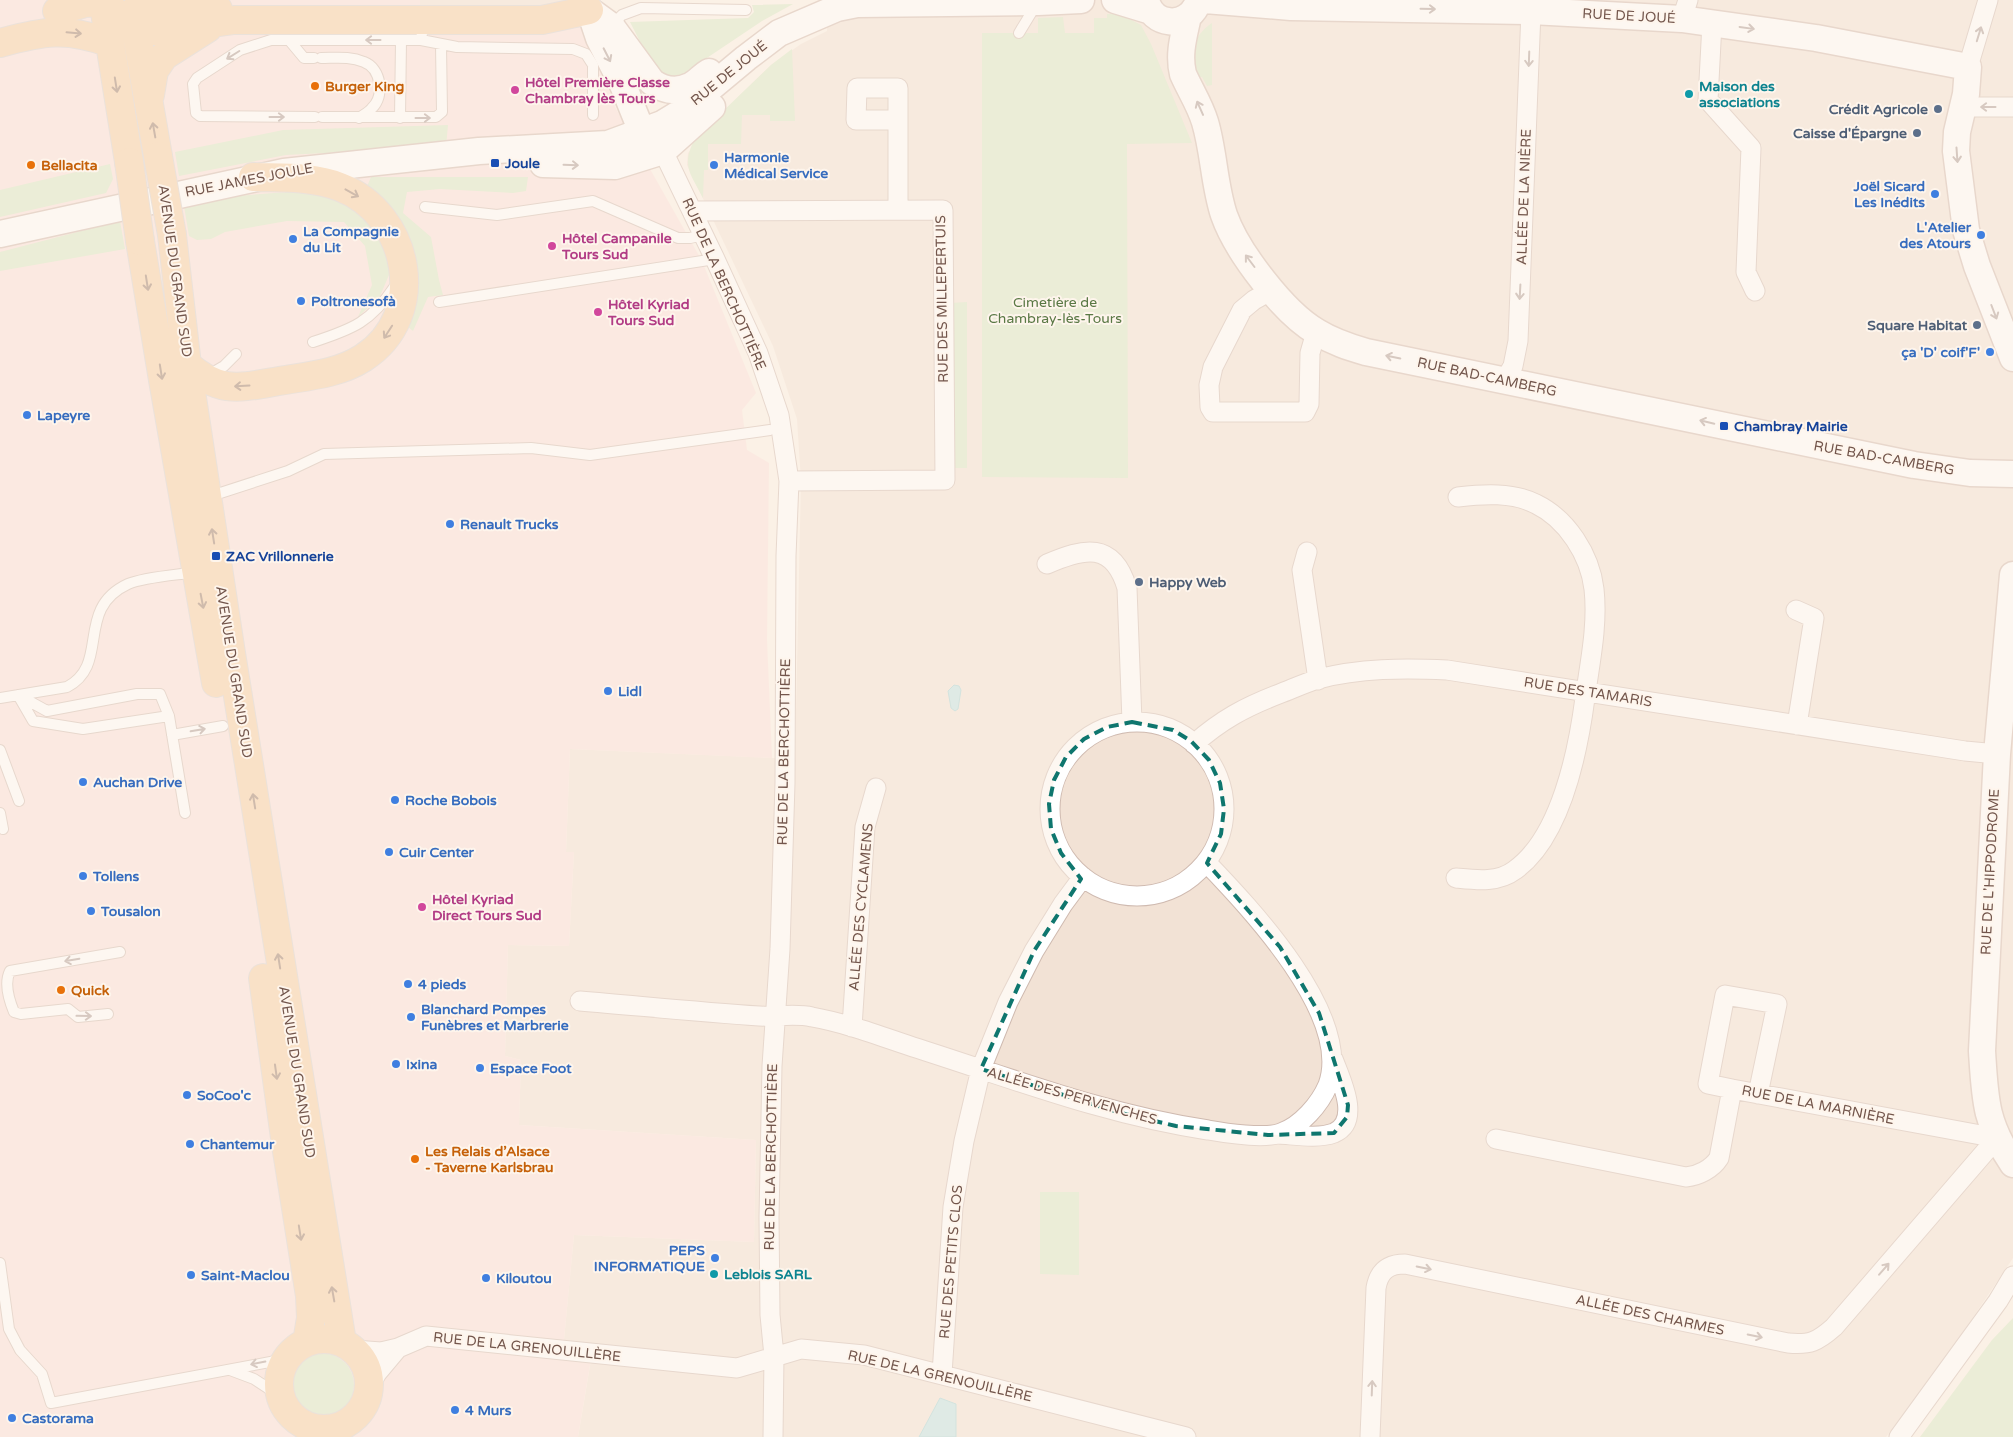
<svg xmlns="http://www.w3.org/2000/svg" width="2013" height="1437" font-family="'Varela Round',sans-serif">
<rect width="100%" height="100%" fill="#fbf1e6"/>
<path fill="#f2e2d5" d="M420,0H570L542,6L420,7Z
M827,0H2013V1258L1951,1350L1886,1437H578L592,1354L563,1350L574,1235L754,1242L756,1140L519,1125L521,1060L505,1056L508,945L569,946L574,852L566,853L570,749L795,759L801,481L797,419L773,346L687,165L688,153L739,96L771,65L801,44L827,31Z"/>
<path fill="#fbe1db" d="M0,0H420V7L586,22L615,107L702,261L756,393L742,410L747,450L769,463L767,640L772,758L570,749L566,852H574L569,946L508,945L505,1056L521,1060L519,1125L756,1140L754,1242L574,1235L563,1350L592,1353L578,1437H0Z"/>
<path fill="#d7e8c5" d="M793,4L762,21L677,78H666L654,69L630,22L748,18L754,12L752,5H754Z
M1107,14H1120L1141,25L1151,44L1192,143L1127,144L1128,478L982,477V33H1038V18L1063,17L1065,33H1094V18H1107Z
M1212,23V85L1207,86L1202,77L1195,78C1193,72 1190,64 1190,57C1191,44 1202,29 1212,23Z
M792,49L795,121H770V115H742L741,144H708V170H704L703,198C690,172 681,167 695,138L771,65Z
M448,125L446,147L286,155L179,176L175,152L283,130Z
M110,164L113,179L106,193L0,217V190Z
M371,177H528L526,191L513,193L440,189L407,192L403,213L431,237L439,280L443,295L428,297L413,331L403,323L409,289L366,189Z
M327,189L362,206L388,240L392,268L380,296L358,317L372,285L365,246L344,222L287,221L225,232L211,239L197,240L189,236L183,200Z
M120,221L125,249L0,271V252Z
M967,302V468H950V303Z
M1040,1192H1079V1275L1040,1274Z
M2013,1318V1437H1920L1992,1340Z
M290 1385a32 32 0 1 1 64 0a32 32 0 1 1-64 0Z"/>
<path fill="#bce2e4" stroke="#a2d3d5" d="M954,685L959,686L961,690L958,709L955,711L951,708L948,691Z
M940,1398L956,1404V1437H919Z"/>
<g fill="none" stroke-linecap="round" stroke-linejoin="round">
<defs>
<path id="lane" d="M612,25L622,15L641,8L746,10
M422,33L421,40L457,47L573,49L586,54L593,65V115
M1019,33L1036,5
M289,40L304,58H314
M321,58C336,58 350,56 364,62C381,68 385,96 372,108C369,112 363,115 359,118
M315,117L200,116L196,113L193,84L197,78L240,50L271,40H421
M322,117H436L442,112L441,45
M400,118L401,40
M425,207L497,215L593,201L678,238H690L704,235
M439,302L715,259
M313,342C353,329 371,322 395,286
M207,376L224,366L236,354
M208,497L288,471L324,454L531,448L590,455L770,430
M18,695L33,721L83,729L169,716L185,813
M18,695L47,711L137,694H160L169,716
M0,698L67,687C111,664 74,609 128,584C144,577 177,575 196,572
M172,735L223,726
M0,750L19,801
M0,813L3,829
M108,1014L78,1017L68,1009L21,1014L14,1012C9,1000 4,983 10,971L120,952
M0,1263L9,1329L20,1350L42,1374L51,1403L286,1359
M230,1370L254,1379L280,1396"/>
<path id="street" d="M1682,19L1688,0
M1712,23L1708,100L1751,148L1746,272L1755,291
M1968,67L1988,0
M1963,107H2013
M897,120H856L857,88H898V210
M663,151L715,259L758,353L779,415L789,481L786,556L785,783L780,949L772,1066L769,1217L770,1315L774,1356L773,1437
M692,211L943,210L945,480L789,481
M1272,290L1254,300L1242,310L1213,367L1209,385L1210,407L1213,412H1305L1309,404L1310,353L1316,332
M1505,380L1513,366L1518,341L1531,11
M1307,552L1302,570L1318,680
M1047,564C1084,548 1113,541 1127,588L1132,722
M1796,610L1814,618L1797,725
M1050 809a87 87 0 1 1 174 0a87 87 0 1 1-174 0Z
M1194,744C1221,720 1245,707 1279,694C1292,689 1305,683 1318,679C1360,668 1404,668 1447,670L1965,751L1997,754
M1456,878C1476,880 1498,883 1515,870C1561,837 1578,751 1585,698C1590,662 1598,625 1594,589C1590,555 1567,519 1536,504C1513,492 1483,494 1458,497
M580,1001C640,1006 700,1012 759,1016C777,1017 795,1013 812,1017C846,1023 880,1036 913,1047C1011,1078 1106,1115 1208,1130C1225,1133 1265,1139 1281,1133C1301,1126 1320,1104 1328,1085C1353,1016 1250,908 1206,862
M852,1027L865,827L876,788
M1732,1089L1708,1084L1725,995L1777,1004L1758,1094
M1279,1134C1296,1135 1318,1139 1334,1133C1362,1121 1340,1078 1333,1059
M1496,1139L1686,1177C1698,1176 1712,1169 1719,1158L1732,1089L1997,1138
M354,1350L381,1352L398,1348L426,1336L737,1368L801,1349L864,1355L1186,1437
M942,1374L953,1207L964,1141L981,1069L1008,1002L1034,951L1063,904L1083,877
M369,1386L377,1373L398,1348
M1370,1437L1376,1288C1379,1271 1388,1264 1405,1264L1788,1343C1810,1345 1817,1342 1834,1327L1997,1138
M1899,1437L1998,1301L2013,1276"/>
<path id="secondary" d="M1115,0L1151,11
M1146,0C1152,26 1185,29 1197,5
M1205,0L1291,7L1531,11L1682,19L1816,38L1968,67L1966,94L1957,132L1956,151L1966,230L1977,266L2013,358
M589,10L611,26L652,82C663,90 676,93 690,86C697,83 702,76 709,72
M591,14L599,38L623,85L642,132L655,144
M1188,16C1184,35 1178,54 1183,74C1190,90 1200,105 1205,122C1214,152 1214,185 1224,215C1237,252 1284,313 1317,332C1333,342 1349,347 1366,352L1914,465L1970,473L2013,474
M543,164L615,166L663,151L712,107
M0,234L284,172L479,151L608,144L662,124L680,113L746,58L779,33L837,8L857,4L1038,2L1081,0
M2013,575L1997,754L1982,1051C1985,1099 1985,1123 2013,1164"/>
<path id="primary" d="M103,0L129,162
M139,0C153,13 198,9 218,9
M104,2L137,31H156L234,20H542L589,10
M57,11L85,3L104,2L117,15
M133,12L158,156
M0,43C43,31 67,27 110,43
M150,95L154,71L164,56L208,28
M172,235L187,365L231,653L342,1342
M140,241L163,380L216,683
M187,365C221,394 238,388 279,381C308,376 338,374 363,358C430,315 410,214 340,187C313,176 281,178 253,177
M263,978L286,1145L310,1296L311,1318L307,1342
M279 1384a45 45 0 1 1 90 0a45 45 0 1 1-90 0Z"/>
</defs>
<use href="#lane" stroke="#cfbab0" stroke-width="12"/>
<use href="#street" stroke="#cfbab0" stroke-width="21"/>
<use href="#secondary" stroke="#d1b9ad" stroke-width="29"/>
<use href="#primary" stroke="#d8d0cd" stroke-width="30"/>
<use href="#lane" stroke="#fff" stroke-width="10"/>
<use href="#street" stroke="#fff" stroke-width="19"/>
<use href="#secondary" stroke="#fff" stroke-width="26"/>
<use href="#primary" stroke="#f6cea2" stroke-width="28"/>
<defs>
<path id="primary-bridge" d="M158,156L172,235
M129,162L140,241"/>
</defs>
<use href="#primary-bridge" stroke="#d8d0cd" stroke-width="30" stroke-linecap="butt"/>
<use href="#primary-bridge" stroke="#f6cea2" stroke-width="28"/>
</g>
<defs><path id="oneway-shaft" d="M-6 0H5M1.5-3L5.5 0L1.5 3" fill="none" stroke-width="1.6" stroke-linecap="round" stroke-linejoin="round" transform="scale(1.25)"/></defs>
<g stroke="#ab9a94">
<use href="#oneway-shaft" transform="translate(1428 9) rotate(1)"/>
<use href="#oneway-shaft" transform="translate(1747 28) rotate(8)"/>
<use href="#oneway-shaft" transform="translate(1979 34) rotate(-73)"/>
<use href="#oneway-shaft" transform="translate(373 40) rotate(180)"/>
<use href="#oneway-shaft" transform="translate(233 55) rotate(148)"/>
<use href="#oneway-shaft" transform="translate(607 55) rotate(63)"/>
<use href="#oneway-shaft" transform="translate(1529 59) rotate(92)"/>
<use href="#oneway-shaft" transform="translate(1988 107) rotate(180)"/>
<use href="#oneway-shaft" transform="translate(1200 108) rotate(-114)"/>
<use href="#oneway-shaft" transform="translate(277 117)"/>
<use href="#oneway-shaft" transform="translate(423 118)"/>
<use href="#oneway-shaft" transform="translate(1957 155) rotate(86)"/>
<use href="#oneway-shaft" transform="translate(571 165) rotate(2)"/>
<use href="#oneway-shaft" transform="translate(1250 261) rotate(-127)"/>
<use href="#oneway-shaft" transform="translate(1520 292) rotate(93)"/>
<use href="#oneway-shaft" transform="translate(1994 312) rotate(69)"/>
<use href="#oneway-shaft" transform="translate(1393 357) rotate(-168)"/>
<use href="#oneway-shaft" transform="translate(1707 422) rotate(-167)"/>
<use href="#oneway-shaft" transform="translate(198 730) rotate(-10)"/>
<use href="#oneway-shaft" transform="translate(72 960) rotate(170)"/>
<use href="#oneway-shaft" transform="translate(84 1016) rotate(1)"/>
<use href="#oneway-shaft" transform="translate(1424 1268) rotate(12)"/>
<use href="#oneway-shaft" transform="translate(1884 1269) rotate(-49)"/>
<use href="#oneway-shaft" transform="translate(1755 1336) rotate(12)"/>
<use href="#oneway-shaft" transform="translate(258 1363) rotate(169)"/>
<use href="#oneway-shaft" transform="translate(1372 1388) rotate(-88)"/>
</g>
<g stroke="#9a7a66">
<use href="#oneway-shaft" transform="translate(74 33) rotate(5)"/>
<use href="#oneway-shaft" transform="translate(116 85) rotate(81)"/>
<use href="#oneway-shaft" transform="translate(154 130) rotate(-100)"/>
<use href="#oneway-shaft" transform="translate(352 193) rotate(29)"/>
<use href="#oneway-shaft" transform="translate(147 283) rotate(81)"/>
<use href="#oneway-shaft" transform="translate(388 332) rotate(123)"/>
<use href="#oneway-shaft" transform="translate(161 372) rotate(81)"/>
<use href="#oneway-shaft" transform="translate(242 386) rotate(177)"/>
<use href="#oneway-shaft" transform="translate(213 536) rotate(-99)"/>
<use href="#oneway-shaft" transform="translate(202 601) rotate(79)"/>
<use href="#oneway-shaft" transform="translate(254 801) rotate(-99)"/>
<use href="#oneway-shaft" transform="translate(279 961) rotate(-99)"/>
<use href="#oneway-shaft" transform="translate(276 1072) rotate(82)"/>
<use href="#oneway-shaft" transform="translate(300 1233) rotate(81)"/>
<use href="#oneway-shaft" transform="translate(333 1294) rotate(-100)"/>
</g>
<path d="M0 0H2013V1437H0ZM1132,722L1173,730L1191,741L1209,760L1220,783L1224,809L1221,834L1207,863L1280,947L1319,1013L1348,1105L1347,1117L1334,1133L1268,1135L1176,1126L1121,1113L981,1069L1034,951L1081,879L1061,853L1051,829L1049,804L1054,780L1066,757L1084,739L1107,727Z" fill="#fbf1e6" fill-opacity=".55" fill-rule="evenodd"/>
<path fill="none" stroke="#0f766e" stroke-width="4" stroke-dasharray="10 6" stroke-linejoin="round" d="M1132,722L1173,730L1191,741L1209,760L1220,783L1224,809L1221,834L1207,863L1280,947L1319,1013L1348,1105L1347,1117L1334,1133L1268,1135L1176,1126L1121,1113L981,1069L1034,951L1081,879L1061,853L1051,829L1049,804L1054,780L1066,757L1084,739L1107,727Z"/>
<g fill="#e8710a" stroke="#fef5ec" stroke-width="2">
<circle cx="315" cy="86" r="5"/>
<circle cx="31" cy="165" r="5"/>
<circle cx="61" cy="990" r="5"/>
<circle cx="415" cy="1159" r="5"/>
</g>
<g fill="#d1479c" stroke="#fef5ec" stroke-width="2">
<circle cx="515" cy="90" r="5"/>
<circle cx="552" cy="246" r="5"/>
<circle cx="598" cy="312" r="5"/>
<circle cx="422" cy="907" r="5"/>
</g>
<g fill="#0f9aa8" stroke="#fef5ec" stroke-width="2">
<circle cx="1689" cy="94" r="5"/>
<circle cx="714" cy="1274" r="5"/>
</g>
<g fill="#5c6f8a" stroke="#fef5ec" stroke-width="2">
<circle cx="1938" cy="109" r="5"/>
<circle cx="1917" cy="133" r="5"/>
<circle cx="1977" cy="325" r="5"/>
<circle cx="1139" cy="582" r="5"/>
</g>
<g fill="#1a4fb4" stroke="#fef5ec" stroke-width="2">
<rect x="490" y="158" width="10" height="10" rx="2.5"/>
<rect x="1719" y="421" width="10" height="10" rx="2.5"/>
<rect x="211" y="551" width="10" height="10" rx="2.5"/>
</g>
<g fill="#3f7fe0" stroke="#fef5ec" stroke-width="2">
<circle cx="714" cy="165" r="5"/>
<circle cx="1935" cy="194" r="5"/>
<circle cx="1981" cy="235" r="5"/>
<circle cx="293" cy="239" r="5"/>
<circle cx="301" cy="301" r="5"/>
<circle cx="1990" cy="352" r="5"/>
<circle cx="27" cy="415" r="5"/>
<circle cx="450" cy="524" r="5"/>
<circle cx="608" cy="691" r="5"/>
<circle cx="83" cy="782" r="5"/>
<circle cx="395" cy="800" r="5"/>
<circle cx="389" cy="852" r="5"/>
<circle cx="83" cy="876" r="5"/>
<circle cx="91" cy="911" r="5"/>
<circle cx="408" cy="984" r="5"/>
<circle cx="411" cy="1017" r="5"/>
<circle cx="396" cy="1064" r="5"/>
<circle cx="480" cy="1068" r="5"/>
<circle cx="187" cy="1095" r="5"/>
<circle cx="190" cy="1144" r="5"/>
<circle cx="715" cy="1258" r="5"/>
<circle cx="191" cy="1275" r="5"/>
<circle cx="486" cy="1278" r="5"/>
<circle cx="455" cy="1410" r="5"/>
<circle cx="12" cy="1418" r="5"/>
</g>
<g text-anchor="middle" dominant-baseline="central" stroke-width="4" stroke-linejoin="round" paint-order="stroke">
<g font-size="14" fill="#73564c" stroke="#fef5ec">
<text transform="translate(1629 16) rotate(3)">RUE DE JOUÉ</text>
<text transform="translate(729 73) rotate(-39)">RUE DE JOUÉ</text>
<text transform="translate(249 180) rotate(-11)">RUE JAMES JOULE</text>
<text transform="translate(1524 197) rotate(-88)">ALLÉE DE LA NIÈRE</text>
<text transform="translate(175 271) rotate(82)">AVENUE DU GRAND SUD</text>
<text transform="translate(724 284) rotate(66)">RUE DE LA BERCHOTTIÈRE</text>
<text transform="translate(942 299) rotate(-91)">RUE DES MILLEPERTUIS</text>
<text transform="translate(1487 377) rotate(12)">RUE BAD-CAMBERG</text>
<text transform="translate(1884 458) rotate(10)">RUE BAD-CAMBERG</text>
<text transform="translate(234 672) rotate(81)">AVENUE DU GRAND SUD</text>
<text transform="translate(1588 692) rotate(9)">RUE DES TAMARIS</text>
<text transform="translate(784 752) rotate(-89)">RUE DE LA BERCHOTTIÈRE</text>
<text transform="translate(1990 872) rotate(-87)">RUE DE L'HIPPODROME</text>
<text transform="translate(861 907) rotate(-85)">ALLÉE DES CYCLAMENS</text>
<text transform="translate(297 1072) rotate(81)">AVENUE DU GRAND SUD</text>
<text transform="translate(1072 1096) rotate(16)">ALLÉE DES PERVENCHES</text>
<text transform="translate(1818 1105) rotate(11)">RUE DE LA MARNIÈRE</text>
<text transform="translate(771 1157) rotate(-89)">RUE DE LA BERCHOTTIÈRE</text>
<text transform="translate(951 1262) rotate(-85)">RUE DES PETITS CLOS</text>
<text transform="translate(1650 1315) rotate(12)">ALLÉE DES CHARMES</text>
<text transform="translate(527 1347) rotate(6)">RUE DE LA GRENOUILLÈRE</text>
<text transform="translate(940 1376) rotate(13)">RUE DE LA GRENOUILLÈRE</text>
</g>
<g font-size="14" font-weight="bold" fill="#b23c85" stroke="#fef5ec" text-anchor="start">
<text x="525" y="82">Hôtel Première Classe<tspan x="525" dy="16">Chambray lès Tours</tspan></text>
<text x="562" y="238">Hôtel Campanile<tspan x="562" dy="16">Tours Sud</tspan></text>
<text x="608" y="304">Hôtel Kyriad<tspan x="608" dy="16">Tours Sud</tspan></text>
<text x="432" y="899">Hôtel Kyriad<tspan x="432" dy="16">Direct Tours Sud</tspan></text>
</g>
<g font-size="14" font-weight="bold" fill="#c56008" stroke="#fef5ec" text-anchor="start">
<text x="325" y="86">Burger King</text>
<text x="41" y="165">Bellacita</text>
<text x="71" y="990">Quick</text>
<text x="425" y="1151">Les Relais d’Alsace<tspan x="425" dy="16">- Taverne Karlsbrau</tspan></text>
</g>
<g font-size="14" font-weight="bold" fill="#0d838f" stroke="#fef5ec" text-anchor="start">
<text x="1699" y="86">Maison des<tspan x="1699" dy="16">associations</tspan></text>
<text x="724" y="1274">Leblois SARL</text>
</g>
<g font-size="14" font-weight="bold" fill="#4e5e75" stroke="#fef5ec" text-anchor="end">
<text x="1928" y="109">Crédit Agricole</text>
<text x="1907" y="133">Caisse d'Épargne</text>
<text x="1967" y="325">Square Habitat</text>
<text x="1149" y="582" text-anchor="start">Happy Web</text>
</g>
<g font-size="14" font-weight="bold" fill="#366cbe" stroke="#fef5ec" text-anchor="start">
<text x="724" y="157">Harmonie<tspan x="724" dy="16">Médical Service</tspan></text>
<text x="1925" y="186" text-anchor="end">Joël Sicard<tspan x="1925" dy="16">Les Inédits</tspan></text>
<text x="1971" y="227" text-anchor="end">L'Atelier<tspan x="1971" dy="16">des Atours</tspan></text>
<text x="303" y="231">La Compagnie<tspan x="303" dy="16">du Lit</tspan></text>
<text x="311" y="301">Poltronesofà</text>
<text x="1980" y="352" text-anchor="end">ça 'D' coif'F'</text>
<text x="37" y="415">Lapeyre</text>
<text x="460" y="524">Renault Trucks</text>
<text x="618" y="691">Lidl</text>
<text x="93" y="782">Auchan Drive</text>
<text x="405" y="800">Roche Bobois</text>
<text x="399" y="852">Cuir Center</text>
<text x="93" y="876">Tollens</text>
<text x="101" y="911">Tousalon</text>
<text x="418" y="984">4 pieds</text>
<text x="421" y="1009">Blanchard Pompes<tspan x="421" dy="16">Funèbres et Marbrerie</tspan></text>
<text x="406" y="1064">Ixina</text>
<text x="490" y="1068">Espace Foot</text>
<text x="197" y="1095">SoCoo'c</text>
<text x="200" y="1144">Chantemur</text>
<text x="705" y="1250" text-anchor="end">PEPS<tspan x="705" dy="16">INFORMATIQUE</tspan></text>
<text x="201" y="1275">Saint-Maclou</text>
<text x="496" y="1278">Kiloutou</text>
<text x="465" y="1410">4 Murs</text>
<text x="22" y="1418">Castorama</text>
</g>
<g font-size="14" font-weight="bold" fill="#164399" stroke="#fef5ec" text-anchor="start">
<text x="505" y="163">Joule</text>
<text x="1734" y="426">Chambray Mairie</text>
<text x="226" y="556">ZAC Vrillonnerie</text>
</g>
<g font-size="14" fill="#597844" stroke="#fef5ec">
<text x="1055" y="302">Cimetière de<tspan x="1055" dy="16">Chambray-lès-Tours</tspan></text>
</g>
</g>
</svg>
